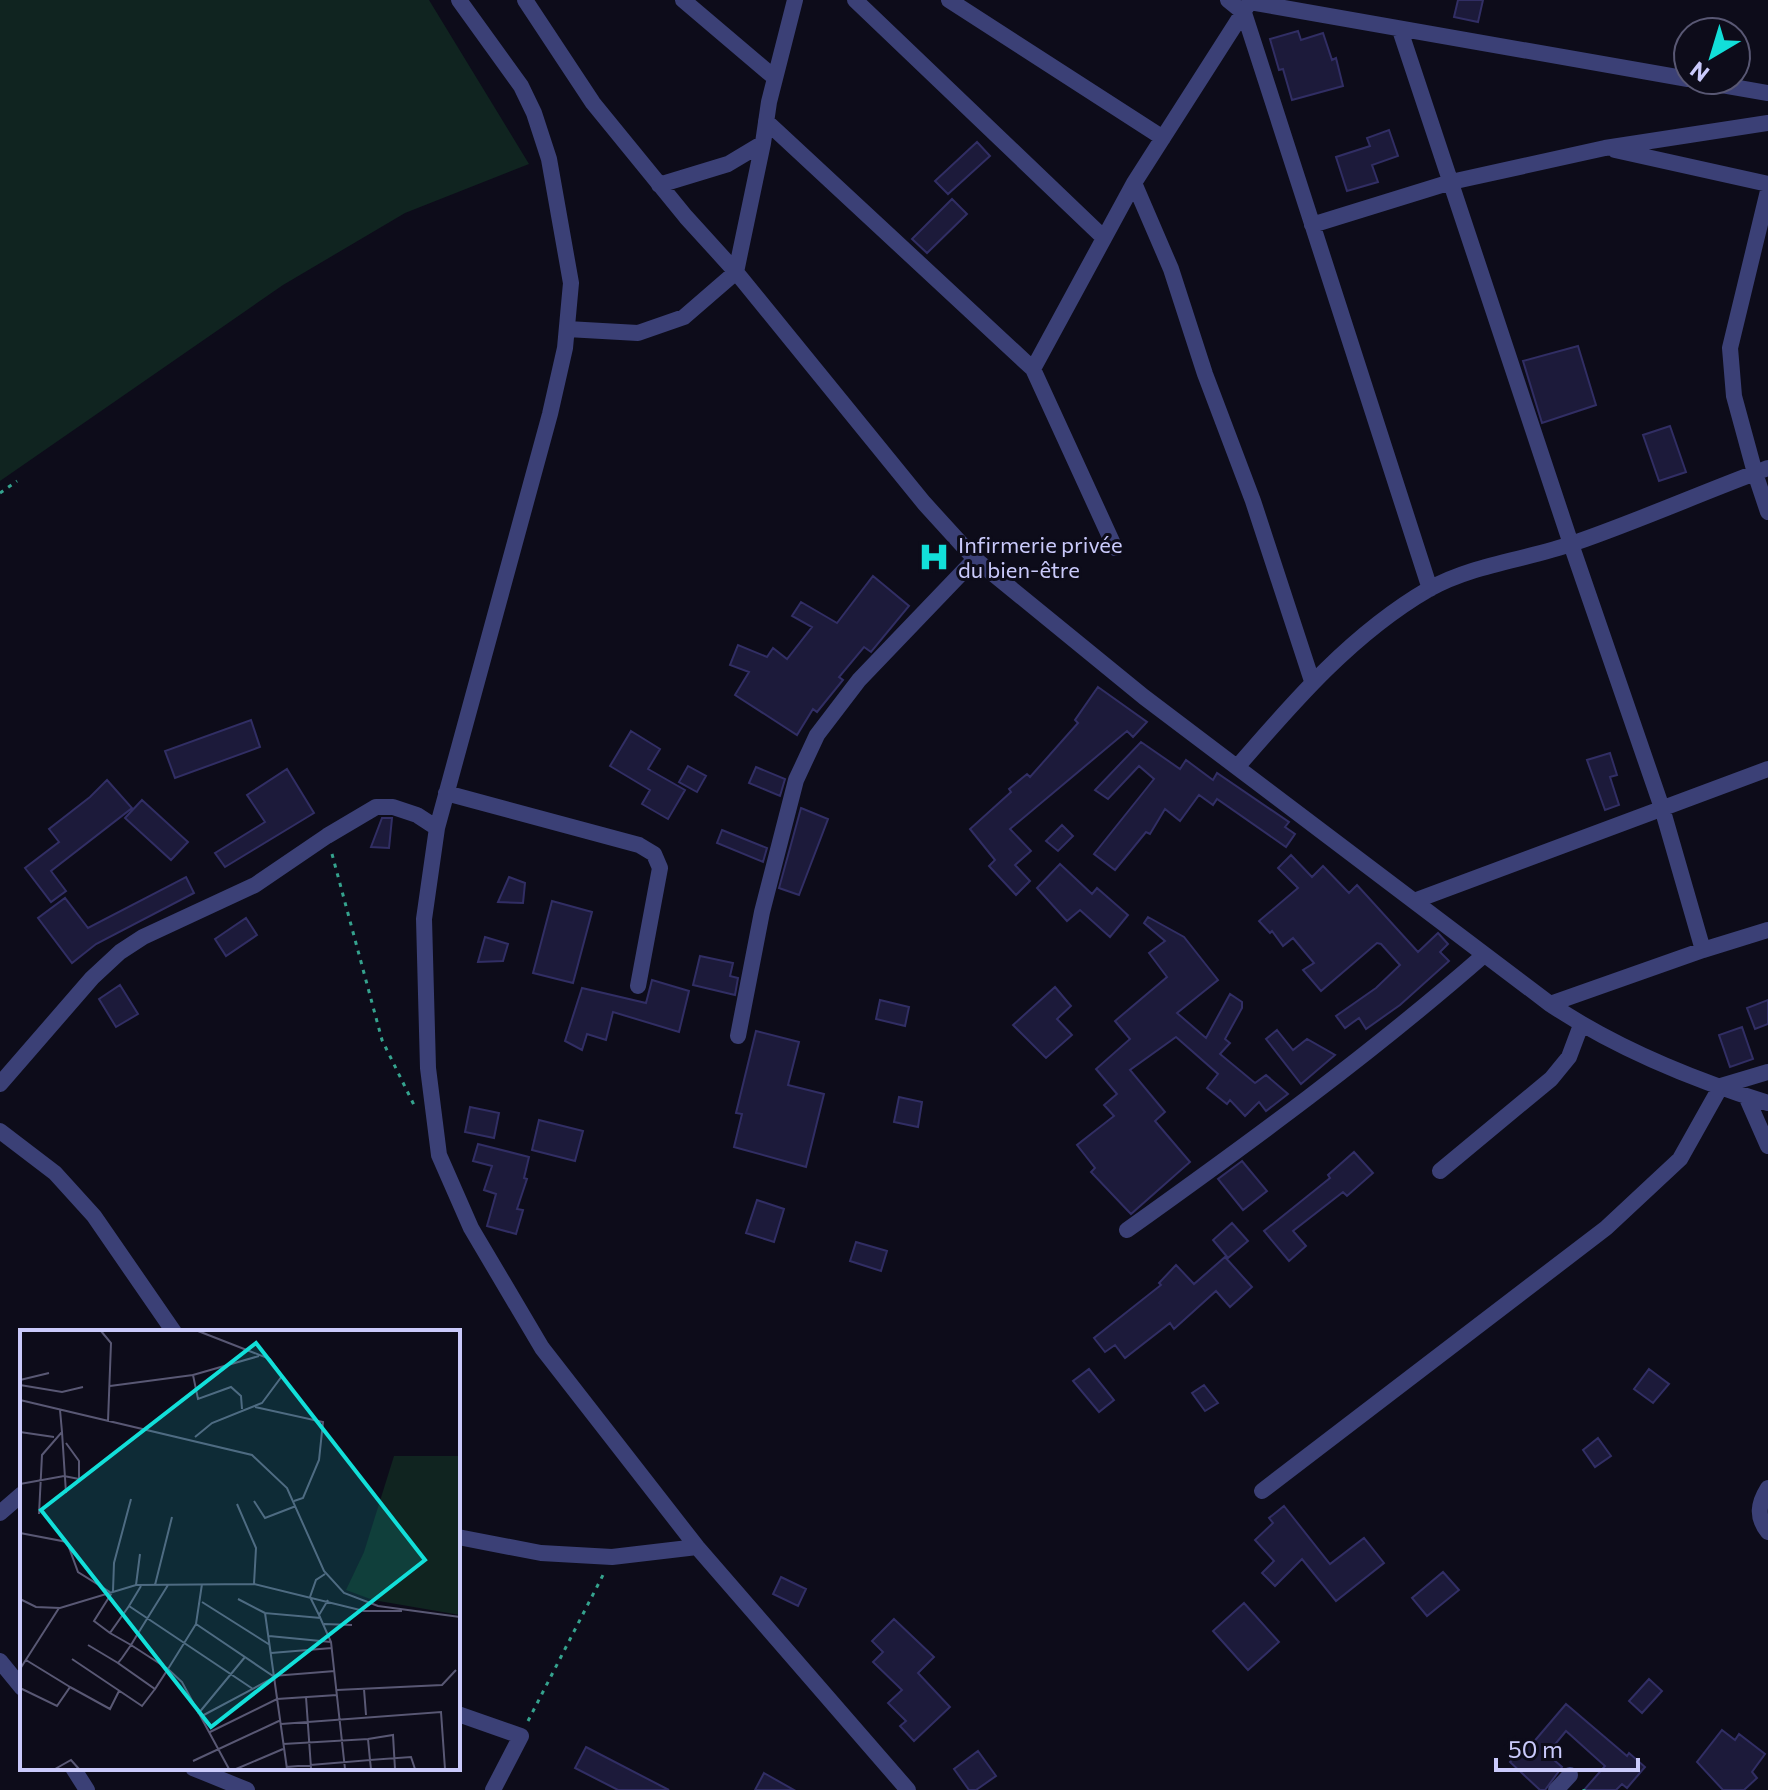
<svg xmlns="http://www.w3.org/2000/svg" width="1768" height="1790" font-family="Commissioner,sans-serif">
<rect width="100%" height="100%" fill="#0d0c1a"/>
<path fill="#102420" d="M0,0H429L529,164L405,213L283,285L0,481Z"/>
<path fill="#1c1a3a" stroke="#312e64" stroke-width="2" d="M1458,0H1483L1478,22L1454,17Z
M1298,31L1301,40L1323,33L1332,60L1336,58L1343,86L1292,100L1283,69L1279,70L1270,39Z
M1389,130L1398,156L1372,165L1378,182L1347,191L1336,157L1370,146L1367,138Z
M977,142L990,156L948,194L935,181Z
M952,199L967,214L927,253L912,239Z
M1578,346L1596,405L1542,423L1523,361Z
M1670,426L1686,472L1659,481L1643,435Z
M873,576L909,606L871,652L864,647L839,677L843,680L817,712L813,709L797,735L735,695L749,672L730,665L738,645L767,657L773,648L787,659L812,627L792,616L801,602L837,623Z
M1098,687L1147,722L1133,737L1127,731L1010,829L1031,851L1015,865L1030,881L1016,895L989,866L995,860L970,829L1011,792L1009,789L1027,774L1030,777L1078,723L1075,720Z
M251,720L260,747L175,778L165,751Z
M631,731L660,749L648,769L685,790L668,819L642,804L650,790L610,766Z
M1141,742L1180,769L1186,760L1213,780L1217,773L1289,822L1285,827L1295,834L1286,847L1217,799L1213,805L1199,795L1180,821L1165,809L1150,834L1146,832L1115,870L1094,854L1154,779L1139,766L1108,799L1095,790Z
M1610,753L1617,775L1610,777L1619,805L1605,810L1587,760Z
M688,766L706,776L697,792L679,782Z
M756,767L785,779L780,796L749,783Z
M287,769L314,813L225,867L215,853L265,822L247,795Z
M107,780L132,808L51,871L66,891L51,902L25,868L59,842L49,829L90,797Z
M142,800L188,842L171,860L125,818Z
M801,808L828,819L799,895L779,888Z
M382,818H392L389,848L371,847Z
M1062,825L1073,836L1058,851L1046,841Z
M722,830L767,848L763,862L717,843Z
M1291,855L1312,877L1323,866L1349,893L1357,885L1418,952L1438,933L1448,944L1440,952L1449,961L1400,1005L1366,1029L1359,1018L1345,1028L1336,1016L1376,988L1400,965L1381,944L1377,943L1321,991L1303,970L1314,963L1293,938L1283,946L1272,931L1270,933L1259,921L1298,888L1278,868Z
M1060,864L1092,894L1097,888L1128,915L1110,937L1080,910L1067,921L1037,888Z
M186,877L194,893L96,944L72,963L38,918L65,898L88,928Z
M509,877L525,883L523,903L498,902Z
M552,901L592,912L573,983L533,973Z
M1148,917L1184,937L1218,980L1177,1013L1206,1038L1230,994L1242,1002V1008L1225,1039L1230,1043L1220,1054L1255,1083L1266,1075L1288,1094L1266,1111L1259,1102L1245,1116L1230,1100L1227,1104L1207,1088L1218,1074L1176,1037L1130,1070L1165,1112L1155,1121L1190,1162L1131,1214L1091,1172L1095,1168L1077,1145L1114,1116L1104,1105L1117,1094L1096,1069L1130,1039L1115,1021L1167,977L1149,953L1165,941L1144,923Z
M246,918L257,935L226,956L215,939Z
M485,937L508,944L503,961L478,962Z
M700,956L733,963L730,976L738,978L735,995L693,985Z
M652,980L689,991L679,1032L613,1012L606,1040L587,1034L582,1050L565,1041L582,988L646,1003Z
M120,985L138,1014L116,1027L99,999Z
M1055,987L1071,1006L1057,1019L1072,1035L1046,1058L1013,1025Z
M880,1000L909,1007L905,1026L876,1019Z
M1768,1000V1024L1755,1029L1747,1008Z
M1742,1027L1753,1059L1730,1067L1719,1035Z
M1277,1030L1293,1050L1307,1039L1335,1055L1301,1084L1266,1039Z
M756,1031L799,1042L788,1085L824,1094L806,1167L734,1147L742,1114L736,1113Z
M899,1097L922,1102L918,1127L894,1122Z
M470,1107L499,1113L494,1138L465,1132Z
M539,1120L583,1131L575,1161L532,1150Z
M478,1144L529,1157L524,1178L527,1179L517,1209L523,1210L516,1234L487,1226L496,1194L484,1190L492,1166L473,1161Z
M1354,1152L1373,1173L1347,1196L1343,1192L1293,1231L1306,1246L1289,1261L1264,1231L1330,1178L1328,1175Z
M1242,1161L1267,1191L1243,1210L1218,1179Z
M757,1200L784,1209L774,1242L746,1233Z
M1232,1223L1248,1241L1228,1258L1213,1240Z
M856,1242L887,1251L881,1271L850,1261Z
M1225,1257L1252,1287L1230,1307L1216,1291L1174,1329L1170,1323L1125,1358L1115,1345L1105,1352L1094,1338L1161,1285L1159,1283L1176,1265L1194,1284Z
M1089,1369L1114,1400L1099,1412L1073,1381Z
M1649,1369L1669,1384L1653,1403L1634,1389Z
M1204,1385L1218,1403L1205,1411L1192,1393Z
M1598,1438L1611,1456L1595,1467L1583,1450Z
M1284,1506L1330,1564L1364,1538L1384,1563L1336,1601L1302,1559L1275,1586L1262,1573L1274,1561L1255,1540L1273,1523L1269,1518Z
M1443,1572L1459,1590L1427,1616L1412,1598Z
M781,1577L806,1589L798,1606L773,1594Z
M1244,1603L1279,1642L1248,1670L1213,1631Z
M894,1619L934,1657L918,1673L950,1707L914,1741L900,1726L906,1721L888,1703L902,1690L873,1662L883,1652L872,1641Z
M1649,1679L1662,1691L1642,1713L1629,1701Z
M1566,1704L1627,1756L1629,1753L1645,1767L1627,1788L1622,1784L1616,1790H1584L1605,1766L1566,1731L1547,1754L1562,1767L1545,1790H1540L1510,1762L1529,1741L1532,1744Z
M1722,1730L1735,1740L1739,1734L1765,1754L1752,1772L1757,1778L1744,1790H1723L1697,1762Z
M586,1747L669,1790H618L575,1768Z
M978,1751L996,1776L976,1790H969L954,1769Z
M764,1773L794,1790H755Z"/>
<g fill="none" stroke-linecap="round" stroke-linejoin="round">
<path stroke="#35a38e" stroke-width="3" stroke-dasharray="4 6" stroke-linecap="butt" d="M0,493L17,481
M332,854L382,1040L414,1105
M528,1721L603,1575
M1584,1790V1789"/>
<path stroke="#3b4076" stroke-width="16" d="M459,0L521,86L534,113L549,159L571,283L565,348L550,414L437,828L424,919L428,1068L439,1155L471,1228L542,1348L697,1547L908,1790
M525,0L593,103L686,217L736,272L924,503L975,559L1144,697L1550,1004C1617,1049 1691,1079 1768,1103
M683,0L775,78
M855,0L1104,238
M949,0L1163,138
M1228,0L1244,13L1256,50L1430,589
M1250,2L1688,79
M1400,30L1571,544L1662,808L1703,950L1550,1004
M1693,80L1768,93
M766,121L1033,369L1134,183L1251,0
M1615,150L1768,184
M1134,183L1171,269L1205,374L1253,501L1312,681
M659,185L728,164L763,143L769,102L795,0
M1312,225L1451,182L1605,148L1768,123
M567,329L638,333L684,317L736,272L763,143
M1033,369L1115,548
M1768,468L1755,473L1768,512
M1238,766C1295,700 1353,633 1429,589C1474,564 1526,560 1574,543C1635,522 1694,496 1755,473L1734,396L1730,348L1768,191
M446,793L639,845L654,854L660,868L638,986
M1414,901L1768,769
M1703,950L1768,930
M738,1036L762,912L796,780L817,735L859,680L975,559
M0,1084L92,978L120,952L143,937L255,885L327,836L376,807H393L417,815L437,828
M1746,1096L1768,1146
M0,1131L55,1173L94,1216L174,1332
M1440,1171L1551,1079L1569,1057L1581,1025
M1127,1230C1249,1143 1371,1054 1484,955
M1768,1488C1758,1504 1756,1517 1768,1532
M1262,1491L1606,1228L1680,1159L1721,1086L1768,1072
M0,1513L22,1494
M458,1537L541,1553L612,1557L697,1547
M0,1661L22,1688
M458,1714L521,1736L493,1790
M73,1768L87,1790
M193,1768L247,1790
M1556,1790L1570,1775"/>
</g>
<defs>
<symbol id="hospital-bare" viewBox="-9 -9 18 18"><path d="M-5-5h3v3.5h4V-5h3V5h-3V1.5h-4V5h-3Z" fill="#12dfd9" stroke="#0d0c1a" stroke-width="2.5" paint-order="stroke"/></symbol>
</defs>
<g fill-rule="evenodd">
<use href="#hospital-bare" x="912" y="535" width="44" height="44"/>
</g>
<g text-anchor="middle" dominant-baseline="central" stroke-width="6" stroke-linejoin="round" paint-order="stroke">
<g font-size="22" fill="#cacafb" stroke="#0d0c1a" text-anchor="start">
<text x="958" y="544">Infirmerie privée<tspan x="958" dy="25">du bien-être</tspan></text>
</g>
</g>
<g transform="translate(20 1330)">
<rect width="440" height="440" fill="#0d0c1a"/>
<path d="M374,126H440V285L353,270L326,260L344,222Z" fill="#102420"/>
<path fill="none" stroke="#595874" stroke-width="2" d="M81,1L91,13L88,91M0,50L29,43M0,55L42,62L63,57M90,56L173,45M0,70L232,125L267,158L304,241L324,263L358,276L440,287M235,77L303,92L299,130L283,168L274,171M222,79L221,66L211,57L178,69L173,45L239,26M0,102L34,107M42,102L46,163M175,107L192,93L242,73L262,46L250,29L178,1M0,154L44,146L59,149V131L46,113M234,171L245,188L276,176M217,174L236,218L234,254M19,184L22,125L42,102L40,80M0,203L47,212L58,242L90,262M182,254L176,294L148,339L162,352L209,439M116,255L120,224M135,255L152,187M121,256L109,276L233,359M0,269L16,277L40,278L116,255L234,254L344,281H382M218,269L245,283M308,270L299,285L311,312L325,439M182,272L250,315M109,276L90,303L111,315L148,339L135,359L98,333L102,328L111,315L117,305L148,255M299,285L290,267L296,250L305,244M176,294L253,346L315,341M304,294L332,295M90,303L74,291L93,261L94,233L111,169M249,306L311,312M68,315L98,333M251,323L312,318M52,329L122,376L135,359M0,339L39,278M50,357L90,379L99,361M0,358L37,376L50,357L6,330M344,359L346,385M317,360L422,355L436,340M286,367L291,438M178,384L225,327M180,387L253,348M261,394L421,382L425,439M190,402L257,369L317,365M348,409L373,405L375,439M263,414L348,409L350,430L391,427L395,439M173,431L261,390M266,437L350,430L351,439M35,439L51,430L59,439M216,439L263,419M267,439L245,283L301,288"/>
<path fill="#12dfd9" fill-opacity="0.15" stroke="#12dfd9" stroke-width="4" d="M236,13L405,230L191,397L21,180Z"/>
<rect width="440" height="440" fill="none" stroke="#cacafb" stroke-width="4"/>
</g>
<g transform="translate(1712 56) rotate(218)"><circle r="38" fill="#0d0c1a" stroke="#595874" stroke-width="2"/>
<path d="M0-6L14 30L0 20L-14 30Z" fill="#12dfd9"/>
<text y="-12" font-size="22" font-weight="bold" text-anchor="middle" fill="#cacafb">N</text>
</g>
<path d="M1496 1758v12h142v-12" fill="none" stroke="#cacafb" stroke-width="4"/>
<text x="1508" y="1758" font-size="24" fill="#cacafb" stroke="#0d0c1a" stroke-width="6" paint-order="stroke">50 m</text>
</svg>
